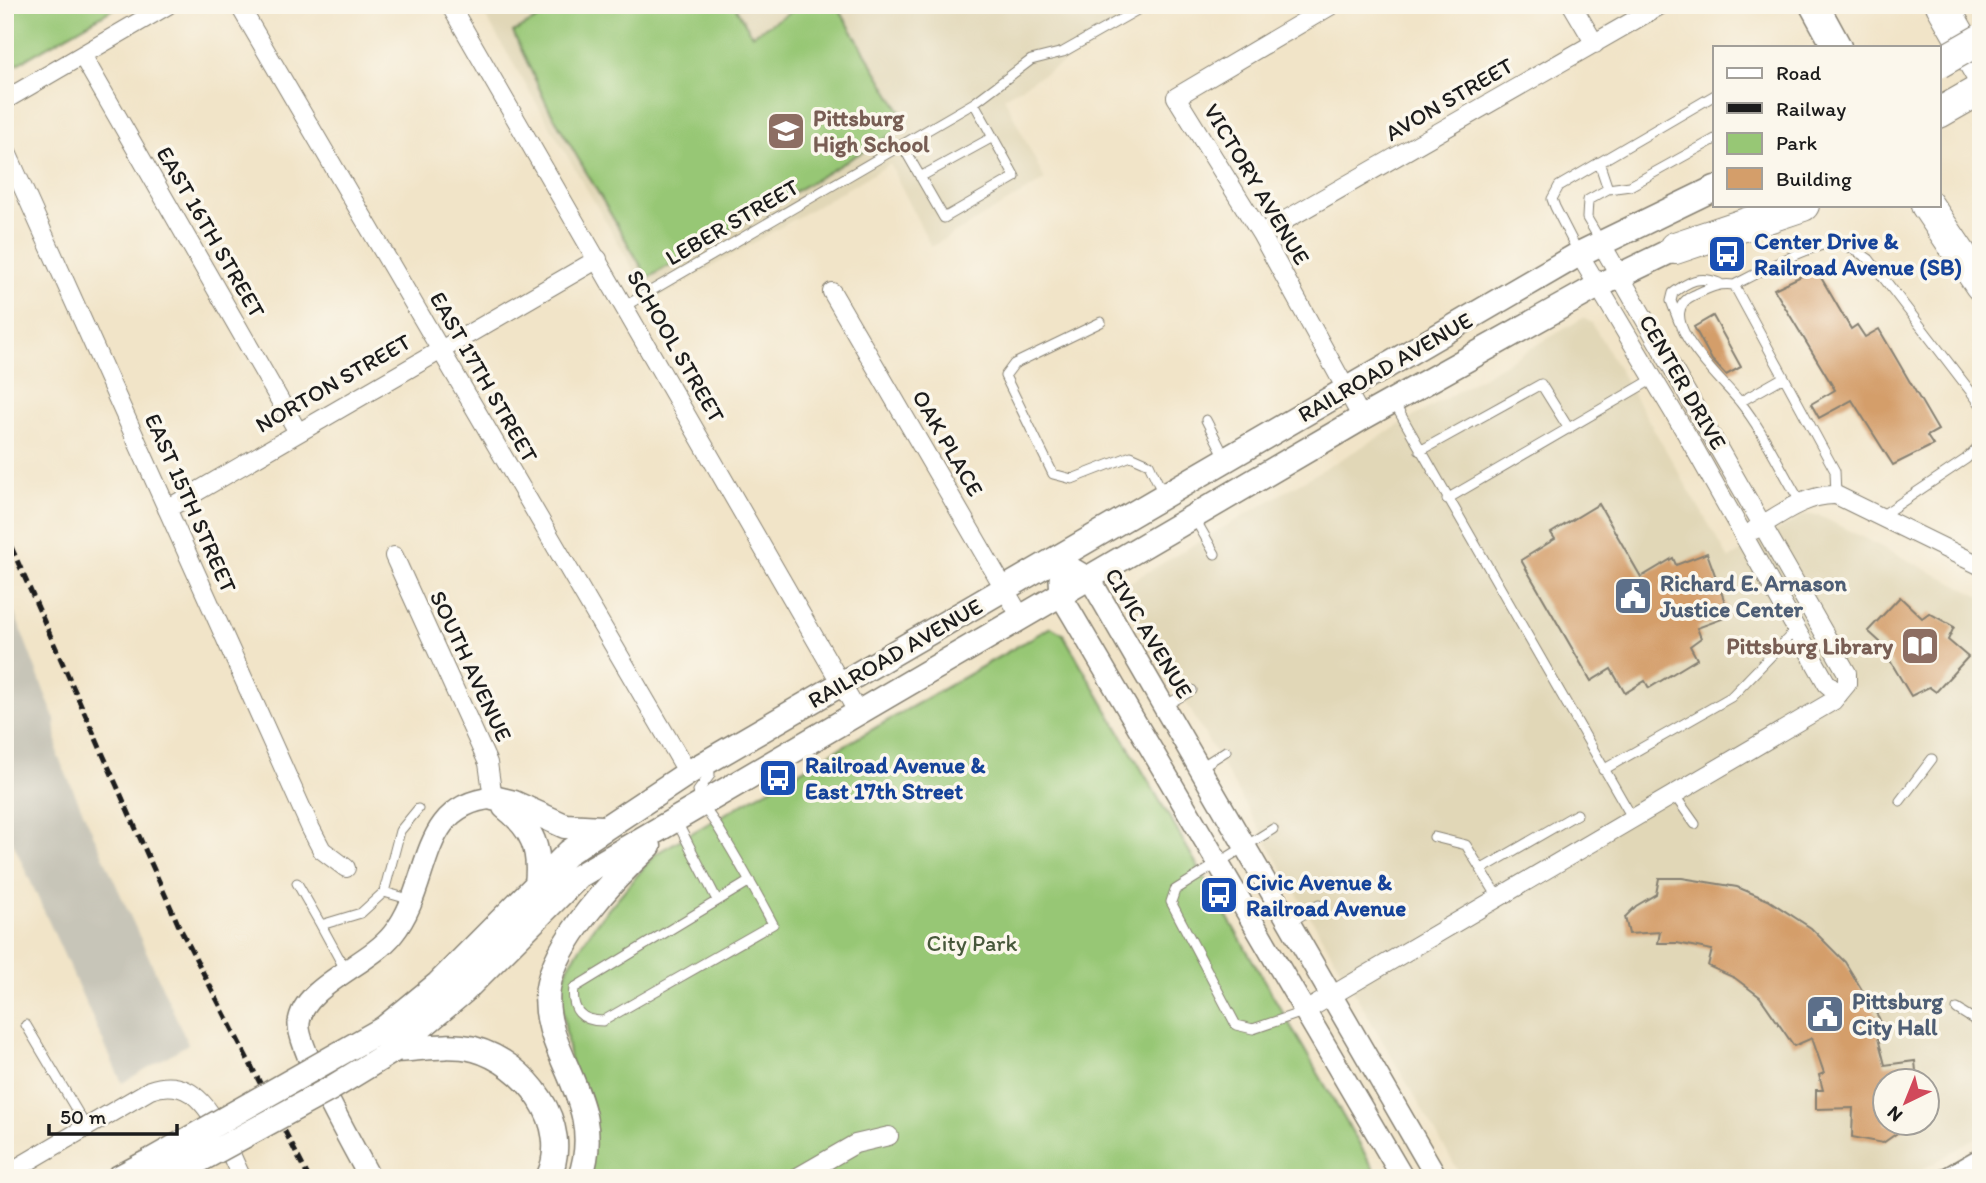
<svg xmlns="http://www.w3.org/2000/svg" width="1986" height="1183" font-family="Itim,sans-serif">
<rect width="100%" height="100%" fill="#fbf7ec"/>
<filter id="ink" filterUnits="userSpaceOnUse"><feTurbulence type="fractalNoise" baseFrequency=".0143" numOctaves="2"/><feDisplacementMap in="SourceGraphic" scale="14" xChannelSelector="R" yChannelSelector="G"/><feConvolveMatrix kernelMatrix="1 2 1 2 8 2 1 2 1" color-interpolation-filters="sRGB"/></filter>
<filter id="wash" filterUnits="userSpaceOnUse"><feTurbulence type="fractalNoise" baseFrequency=".00686" numOctaves="4" result="noise"/><feDisplacementMap in="SourceGraphic" scale="28" xChannelSelector="R" yChannelSelector="G"/><feGaussianBlur stdDeviation="1.57" result="paint"/><feColorMatrix in="noise" values="0 0 0 0 0 0 0 0 0 0 0 0 0 0 0 0 0 1.4 0 .05"/><feComposite in="paint" operator="in"/></filter>
<g filter="url(#wash)">
<rect width="100%" height="100%" fill="#f1e4c8"/>
<path fill="#e1d7b7" fill-rule="evenodd" d="M479,5H1164L1004,97L1045,180L931,247L890,164L652,301Z
M1583,318L1592,323L1729,559L1804,515H1818L1981,597V1135L1908,1178H1462L1123,594L1125,585ZM1884,1082H1926V1124H1884Z"/>
<path fill="#c7c5b8" d="M13,609L55,720L58,756L188,1044L122,1083L5,825V613Z"/>
<path fill="#97c775" stroke="#5a7248" stroke-width="2" d="M5,5H120L5,71Z
M564,5H734L752,35L802,5L837,6L904,117L896,132L648,278L547,105L513,32Z
M1051,627L1063,634L1379,1178H586L561,997L563,981L569,965L594,926L655,854Z"/>
<g id="blocks">
<path fill="#d49e6a" d="M1816,269L1851,329L1857,325L1865,337L1879,329L1938,430L1927,436L1933,445L1893,465L1852,400L1819,418L1811,404L1835,390L1774,289Z
M1713,316L1741,367L1726,375L1712,360L1694,327Z
M1599,504L1641,577L1673,558L1676,565L1707,553L1730,616L1697,628L1701,638L1690,646L1697,659L1649,688L1645,681L1625,693L1611,669L1591,681L1521,560L1555,539L1551,533Z
M1900,597L1922,618L1929,613L1954,627L1948,640L1968,657L1936,692L1929,687L1911,696L1886,654L1891,652L1868,631Z
M1659,878H1682L1737,887L1768,900L1811,928L1845,962L1879,1018L1885,1035L1878,1038L1885,1065L1915,1061L1917,1082H1885V1124H1910L1883,1143L1852,1137L1853,1108L1816,1109V1090H1823L1819,1075L1824,1073L1812,1038L1794,1046L1760,997L1735,978L1708,966L1712,950L1677,943H1658L1660,932L1629,934L1625,917L1636,906L1656,894Z"/>
</g>
</g>
<g filter="url(#ink)">
<use href="#blocks" fill-opacity="0" stroke="#868072" stroke-width="2"/>
<g fill="none" stroke-linecap="round" stroke-linejoin="round">
<defs>
<path id="service" d="M902,145L944,218L1015,177L974,103
M1599,162L1608,189
M920,177L993,137
M1601,242L1587,218L1588,200L1608,189L1630,186L1715,139
M1578,252L1555,207L1552,199L1559,186L1715,95
M1734,285C1718,283 1709,288 1694,295C1648,316 1725,382 1740,402C1764,432 1781,470 1801,503
M625,306L974,103L1031,60L1063,52L1146,5
M1101,322L1014,364L1005,376L1053,474L1072,479L1131,456L1149,464L1164,496
M1679,322L1671,301L1673,293C1689,281 1700,275 1719,283
M1740,402L1784,377
M1394,403L1633,819
M1206,420L1226,459
M1420,451L1541,384L1569,429
M1836,495L1835,471L1734,285C1755,274 1813,243 1835,243C1847,243 1859,253 1869,259L1981,405
M1447,499L1653,379
M1881,516L1966,459L1981,444
M1195,519L1215,554
M1163,707L1192,690
M709,763L710,775L698,791C700,806 712,817 719,829C738,860 756,892 773,924L603,1021C581,1021 571,1010 574,988L750,881
M1201,767L1226,751
M1603,770L1731,697L1796,630
M1675,796L1695,824
M1900,801L1932,759
M677,822L717,900
M1273,829L1175,890L1171,902L1236,1025L1253,1029L1306,1011
M1434,837L1466,845L1499,899
M1482,869L1577,814
M297,883L321,925
M384,892L400,831L418,809
M1290,922L1319,905
M346,971L321,925L361,913L384,892L412,900
M1957,1009L1981,1024
M26,1025L87,1128"/>
<path id="minor" d="M239,5L688,773
M450,5L858,713
M1332,5L1176,97L1261,234L1362,418
M1572,5L1595,44
M82,55L298,432
M5,100L168,5
M5,148L311,829L322,850L346,868
M1261,234L1661,5
M1579,254L1687,435L1827,684L1839,694
M832,292L1022,619
M167,509L598,259
M1754,530C1779,515 1806,494 1836,495L1981,566
M394,556L488,763L493,798
M1307,1010L1833,701L1847,684V673L1601,243
M5,1175L150,1090C205,1070 222,1139 242,1178
M796,1178L855,1144L889,1136"/>
<path id="tertiary" d="M1058,560L1090,579L1437,1178
M1060,579L1061,596L1073,616L1403,1178
M370,1178C356,1152 296,1046 299,1023C302,987 370,964 393,934C433,885 416,805 493,798
M1948,1178L1981,1159"/>
<path id="secondary" d="M493,798L514,803L565,826L602,828
M505,807C533,829 541,849 537,884
M383,1029L438,984L569,852L688,773L1579,254L1715,188
M394,1050L463,992L579,876L1362,418L1598,286L1691,241
M394,1050C420,1049 448,1043 474,1049C525,1063 574,1124 548,1178
M118,1178L152,1160
M580,1178C608,1100 539,1053 548,988C555,941 615,877 649,846"/>
<path id="primary" d="M1814,5L1837,47"/>
<path id="trunk" d="M1939,113L1981,89"/>
<path id="motorway" d="M1942,5L1981,73
M1927,205L1981,285
M1675,248L1803,205"/>
</defs>
<use href="#service" stroke="#868072" stroke-width="11"/>
<use href="#minor" stroke="#868072" stroke-width="20"/>
<use href="#tertiary" stroke="#868072" stroke-width="24"/>
<use href="#secondary" stroke="#868072" stroke-width="27"/>
<use href="#primary" stroke="#868072" stroke-width="31"/>
<use href="#trunk" stroke="#868072" stroke-width="32"/>
<use href="#motorway" stroke="#868072" stroke-width="34"/>
<use href="#service" stroke="#fff" stroke-width="9"/>
<use href="#minor" stroke="#fff" stroke-width="18"/>
<use href="#tertiary" stroke="#fff" stroke-width="21"/>
<use href="#secondary" stroke="#fff" stroke-width="24"/>
<use href="#primary" stroke="#fff" stroke-width="28"/>
<use href="#trunk" stroke="#fff" stroke-width="30"/>
<use href="#motorway" stroke="#fff" stroke-width="32"/>
<path stroke="#1c1c1c" stroke-width="2" d="M1980,5L1981,6"/>
<path stroke="#1c1c1c" stroke-width="5" stroke-dasharray="10 5" stroke-linecap="butt" d="M5,533L178,924L309,1178"/>
<defs>
<path id="secondary-bridge" d="M152,1160L383,1029
M167,1178L330,1089L394,1050"/>
<path id="trunk-bridge" d="M1939,63L1981,39"/>
</defs>
<use href="#secondary-bridge" stroke="#868072" stroke-width="27" stroke-linecap="butt"/>
<use href="#trunk-bridge" stroke="#868072" stroke-width="32" stroke-linecap="butt"/>
<use href="#secondary-bridge" stroke="#fff" stroke-width="24"/>
<use href="#trunk-bridge" stroke="#fff" stroke-width="30"/>
</g>
</g>
<defs>
<symbol id="school-square" viewBox="-11 -11 22 22"><rect x="-9" y="-9" width="18" height="18" rx="4" fill="#8d6e63" stroke="#fbf7ec"/><path d="M0-5L7-2L0 1L-7-2ZM-4 1L0 2.5L4 1V4Q0 6-4 4Z" fill="#fff"/></symbol>
<symbol id="bus-square" viewBox="-11 -11 22 22"><rect x="-9" y="-9" width="18" height="18" rx="4" fill="#1a4fb4" stroke="#fbf7ec"/><path d="M-5-6H5V4H4V6H2V4H-2V6H-4V4H-5ZM-3.5-4V0h7V-4ZM-3.5 1.2v1.5H-2V1.2ZM2 1.2v1.5H3.5V1.2Z" fill="#fff"/></symbol>
<symbol id="civic-square" viewBox="-11 -11 22 22"><rect x="-9" y="-9" width="18" height="18" rx="4" fill="#5c6f8a" stroke="#fbf7ec"/><path d="M-.6-6.5H3V-4.5H.6V-3L4-1V1h2V6H-6V1h2V-1L-.6-3ZM-1.2 2.5V6h2.4V2.5Z" fill="#fff"/></symbol>
<symbol id="library-square" viewBox="-11 -11 22 22"><rect x="-9" y="-9" width="18" height="18" rx="4" fill="#8d6e63" stroke="#fbf7ec"/><path d="M-6-4Q-3-5.5-.7-3.5V5Q-3 3-6 4ZM6-4Q3-5.5 .7-3.5V5Q3 3 6 4Z" fill="#fff"/></symbol>
</defs>
<g fill-rule="evenodd">
<use href="#school-square" x="764" y="109" width="44" height="44"/>
<use href="#bus-square" x="1705" y="232" width="44" height="44"/>
<use href="#civic-square" x="1611" y="574" width="44" height="44"/>
<use href="#library-square" x="1898" y="624" width="44" height="44"/>
<use href="#bus-square" x="756" y="756" width="44" height="44"/>
<use href="#bus-square" x="1197" y="873" width="44" height="44"/>
<use href="#civic-square" x="1803" y="992" width="44" height="44"/>
</g>
<g text-anchor="middle" dominant-baseline="central" stroke-width="7" stroke-linejoin="round" paint-order="stroke">
<g font-size="23" fill="#1c1c1c" stroke="#fbf7ec">
<text transform="translate(1449 99) rotate(-30)">AVON STREET</text>
<text transform="translate(1257 184) rotate(59)">VICTORY AVENUE</text>
<text transform="translate(732 222) rotate(-30)">LEBER STREET</text>
<text transform="translate(211 232) rotate(60)">EAST 16TH STREET</text>
<text transform="translate(676 346) rotate(60)">SCHOOL STREET</text>
<text transform="translate(1385 367) rotate(-30)">RAILROAD AVENUE</text>
<text transform="translate(484 377) rotate(60)">EAST 17TH STREET</text>
<text transform="translate(1683 382) rotate(60)">CENTER DRIVE</text>
<text transform="translate(333 383) rotate(-30)">NORTON STREET</text>
<text transform="translate(948 443) rotate(60)">OAK PLACE</text>
<text transform="translate(191 503) rotate(66)">EAST 15TH STREET</text>
<text transform="translate(1149 633) rotate(59)">CIVIC AVENUE</text>
<text transform="translate(895 653) rotate(-30)">RAILROAD AVENUE</text>
<text transform="translate(471 666) rotate(65)">SOUTH AVENUE</text>
</g>
<g font-size="23" font-weight="bold" fill="#785e54" stroke="#fbf7ec" text-anchor="start">
<text x="813" y="118">Pittsburg<tspan x="813" dy="26">High School</tspan></text>
<text x="1893" y="646" text-anchor="end">Pittsburg Library</text>
</g>
<g font-size="23" font-weight="bold" fill="#164399" stroke="#fbf7ec" text-anchor="start">
<text x="1754" y="241">Center Drive &amp;<tspan x="1754" dy="26">Railroad Avenue (SB)</tspan></text>
<text x="805" y="765">Railroad Avenue &amp;<tspan x="805" dy="26">East 17th Street</tspan></text>
<text x="1246" y="882">Civic Avenue &amp;<tspan x="1246" dy="26">Railroad Avenue</tspan></text>
</g>
<g font-size="23" font-weight="bold" fill="#4e5e75" stroke="#fbf7ec" text-anchor="start">
<text x="1660" y="583">Richard E. Arnason<tspan x="1660" dy="26">Justice Center</tspan></text>
<text x="1852" y="1001">Pittsburg<tspan x="1852" dy="26">City Hall</tspan></text>
</g>
<g font-size="23" fill="#47583b" stroke="#fbf7ec">
<text x="972" y="943">City Park</text>
</g>
</g>
<rect width="1986" height="1183" fill="none" stroke="#fbf7ec" stroke-width="28"/>
<rect x="1713" y="46" width="228" height="161" fill="#fbf7ec" stroke="#a29f99" stroke-width="2"/>
<rect x="1727" y="68" width="35" height="10" fill="#ffffff" stroke="#a29f99" stroke-width="2"/>
<text x="1776" y="80" font-size="21" fill="#1c1c1c">Road</text>
<rect x="1727" y="103" width="35" height="10" fill="#1c1c1c" stroke="#a29f99" stroke-width="2"/>
<text x="1776" y="116" font-size="21" fill="#1c1c1c">Railway</text>
<rect x="1727" y="133" width="35" height="21" fill="#97c775" stroke="#a29f99" stroke-width="2"/>
<text x="1776" y="150" font-size="21" fill="#1c1c1c">Park</text>
<rect x="1727" y="168" width="35" height="21" fill="#d49e6a" stroke="#a29f99" stroke-width="2"/>
<text x="1776" y="186" font-size="21" fill="#1c1c1c">Building</text>
<g transform="translate(1906 1102) rotate(223)"><circle r="33" fill="#fbf7ec" stroke="#a29f99" stroke-width="2"/>
<path d="M0-5L12 26L0 18L-12 26Z" fill="#d1495b"/>
<text y="-10" font-size="19" font-weight="bold" text-anchor="middle" fill="#1c1c1c">N</text>
</g>
<path d="M49 1124v10h128v-10" fill="none" stroke="#1c1c1c" stroke-width="3.5"/>
<text x="60" y="1124" font-size="21" fill="#1c1c1c" stroke="#fbf7ec" stroke-width="5" paint-order="stroke">50 m</text>
</svg>
